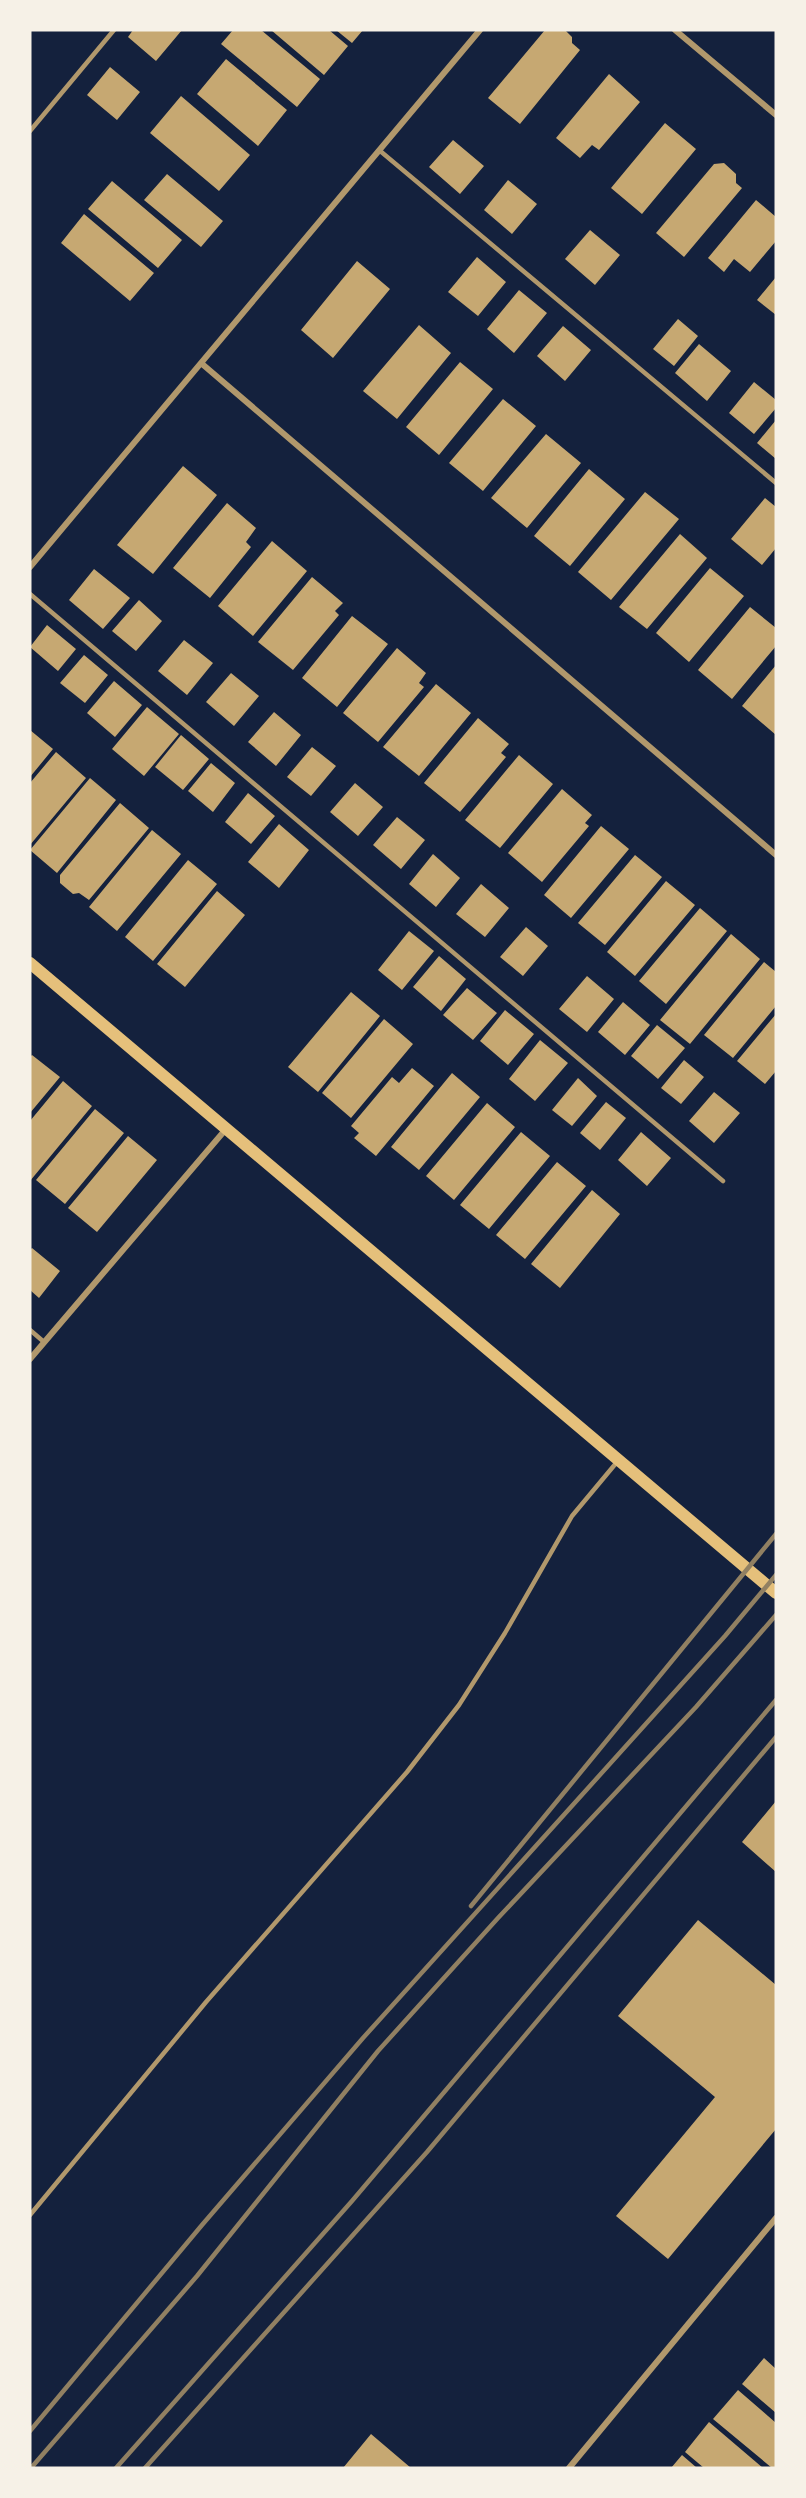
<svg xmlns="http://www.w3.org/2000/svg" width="806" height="2498" font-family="Helvetica,sans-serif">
<rect width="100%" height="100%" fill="#14213d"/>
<path fill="#c6a872" d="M133,30H182L156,61L128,37Z
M233,30H261L320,79L297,107L221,44Z
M271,30H329L348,46L324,75Z
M336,30H363L352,43Z
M545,30H565L572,37V43L580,50L520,124L488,98Z
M226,59L287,110L258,146L197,94Z
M110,67L140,92L117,120L87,95Z
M609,74L640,102L599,150L592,145L580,158L556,138Z
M181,96L250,155L219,191L150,133Z
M665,123L696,149L642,214L611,188Z
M453,140L484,166L460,194L429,167Z
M724,163L736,174V183L742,188L684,257L656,233L714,164Z
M167,174L223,221L201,247L144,200Z
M508,180L537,204L512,234L484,210Z
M112,181L182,240L158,268L88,209Z
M756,200L776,217V241L750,272L734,259L724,272L708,258Z
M84,214L154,273L130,301L61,243Z
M590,230L620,255L595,285L565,259Z
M477,257L506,282L478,316L448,292Z
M357,261L390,289L333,358L301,330Z
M776,277V315L757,300Z
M519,290L547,313L514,353L487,329Z
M678,319L698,336L674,366L653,349Z
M419,325L451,353L397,419L363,391Z
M563,326L591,350L565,381L537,356Z
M699,344L731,371L707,401L675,373Z
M460,362L493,389L439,455L406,427Z
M754,382L776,400V408L754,434L729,413Z
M503,399L536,426L483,491L449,463Z
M776,420V459L757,443Z
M546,434L581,463L527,528L491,498Z
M183,466L217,495L153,574L117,545Z
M589,469L625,499L570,566L534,536Z
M645,492L679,519L611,600L578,572Z
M765,498L776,507V548L762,565L731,539Z
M227,503L256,528L246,542L251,547L210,598L173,568Z
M680,534L707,558L647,629L619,607Z
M272,541L307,571L253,636L218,606Z
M710,568L744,596L689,662L656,633Z
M94,569L130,598L103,629L69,600Z
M312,577L343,603L335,611L339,615L293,670L258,642Z
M139,600L162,621L136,651L112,631Z
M750,607L776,628V646L732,699L698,670Z
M352,616L388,644L337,707L302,678Z
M47,625L76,649L58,671L30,647Z
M184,640L213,663L187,695L158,671Z
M397,648L426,673L419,683L424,687L378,742L343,713Z
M84,655L108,675L85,703L60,683Z
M776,665V735L742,706Z
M231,673L259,696L234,726L206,702Z
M114,681L142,705L115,737L87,713Z
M436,684L471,713L419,776L383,747Z
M147,707L179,734L144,776L112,749Z
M274,712L301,735L276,766L248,742Z
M478,718L509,744L501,753L506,757L460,812L424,783Z
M30,730L53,749L30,777Z
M181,735L209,759L183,790L155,767Z
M312,747L336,766L311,796L287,777Z
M56,752L86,778L30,845V783Z
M519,755L553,784L500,848L465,820Z
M211,763L235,783L213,812L188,791Z
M90,778L116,800L57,873L30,850Z
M355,783L383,807L358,836L330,812Z
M562,789L592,815L585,823L589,826L542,882L508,853Z
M248,793L275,816L251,844L225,822Z
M120,803L149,828L89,900L79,893L73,894L60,883V875Z
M397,817L425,840L401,869L373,845Z
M279,824L309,850L279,888L248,862Z
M601,826L629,849L571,918L544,895Z
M152,830L181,854L117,931L89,907Z
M433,854L460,878L436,907L409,884Z
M635,855L662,877L605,945L578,923Z
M188,860L217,884L153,961L125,937Z
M666,881L695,905L635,976L607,952Z
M481,884L509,908L485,937L456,914Z
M217,891L245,915L185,987L157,964Z
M700,908L727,931L666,1004L639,981Z
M526,927L548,946L523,976L500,957Z
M409,931L434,951L402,990L378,970Z
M731,934L760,959L690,1044L660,1020Z
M439,956L466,979L441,1011L413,987Z
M764,962L776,972V1006L733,1058L704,1035Z
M587,976L614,999L587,1032L559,1009Z
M467,988L497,1013L473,1040L443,1015Z
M351,992L380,1016L318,1092L288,1067Z
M623,1002L650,1025L625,1055L598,1032Z
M505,1010L534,1034L508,1065L480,1041Z
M776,1014V1071L765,1084L737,1061Z
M384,1019L413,1044L351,1118L322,1093Z
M657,1025L685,1048L658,1079L631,1056Z
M540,1040L568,1063L535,1101L509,1079Z
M32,1055L60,1077L30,1113V1057Z
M684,1060L704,1077L681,1104L661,1088Z
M412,1068L434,1086L376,1156L354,1138L359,1133L351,1126L392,1077L399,1083Z
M452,1073L480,1097L419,1170L391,1147Z
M578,1078L597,1096L572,1126L552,1110Z
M63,1081L92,1106L30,1181V1121Z
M714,1092L740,1113L714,1143L689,1121Z
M606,1102L626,1118L600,1150L580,1133Z
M487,1103L515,1127L454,1200L426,1176Z
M95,1109L124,1133L65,1204L36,1180Z
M521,1132L550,1156L489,1229L460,1205Z
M641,1132L671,1158L647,1186L618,1160Z
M128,1136L157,1160L97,1232L68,1208Z
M557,1162L586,1186L525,1259L496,1235Z
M592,1190L620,1214L560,1288L531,1264Z
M32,1248L60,1271L39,1298L30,1290V1250Z
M776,1801V1872L742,1842Z
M698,1920L776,1985V2129L668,2259L616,2216L715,2097L618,2016Z
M764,2358L776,2369V2413L742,2384Z
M738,2390L776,2423V2468H772L713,2419Z
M709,2422L763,2468H704L685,2452Z
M371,2434L411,2468H343Z
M682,2455L697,2468H671Z"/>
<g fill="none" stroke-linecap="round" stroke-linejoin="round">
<path stroke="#b1986c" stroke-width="4.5" d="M30,131L114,30
M379,150L776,483
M30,594L723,1181
M30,1330L44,1342
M30,2215L206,2002L407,1772L459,1705L505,1633L572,1516L617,1462"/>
<path stroke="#b1986c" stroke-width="6" d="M675,30L776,115
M201,363L776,855
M30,567L480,30
M30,1359L226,1129
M569,2468L776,2218"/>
<path stroke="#e5c07b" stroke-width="12" d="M30,963L776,1593"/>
<path stroke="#918062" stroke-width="4.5" d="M471,1906L776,1534
M30,2431L202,2225L363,2038L725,1636L776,1575
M31,2468L197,2276L378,2051L498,1918L696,1707L776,1615
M116,2468L352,2201L776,1700
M145,2468L427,2152L776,1737"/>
</g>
<rect width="806" height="2498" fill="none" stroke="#f6f1e7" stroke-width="63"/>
</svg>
